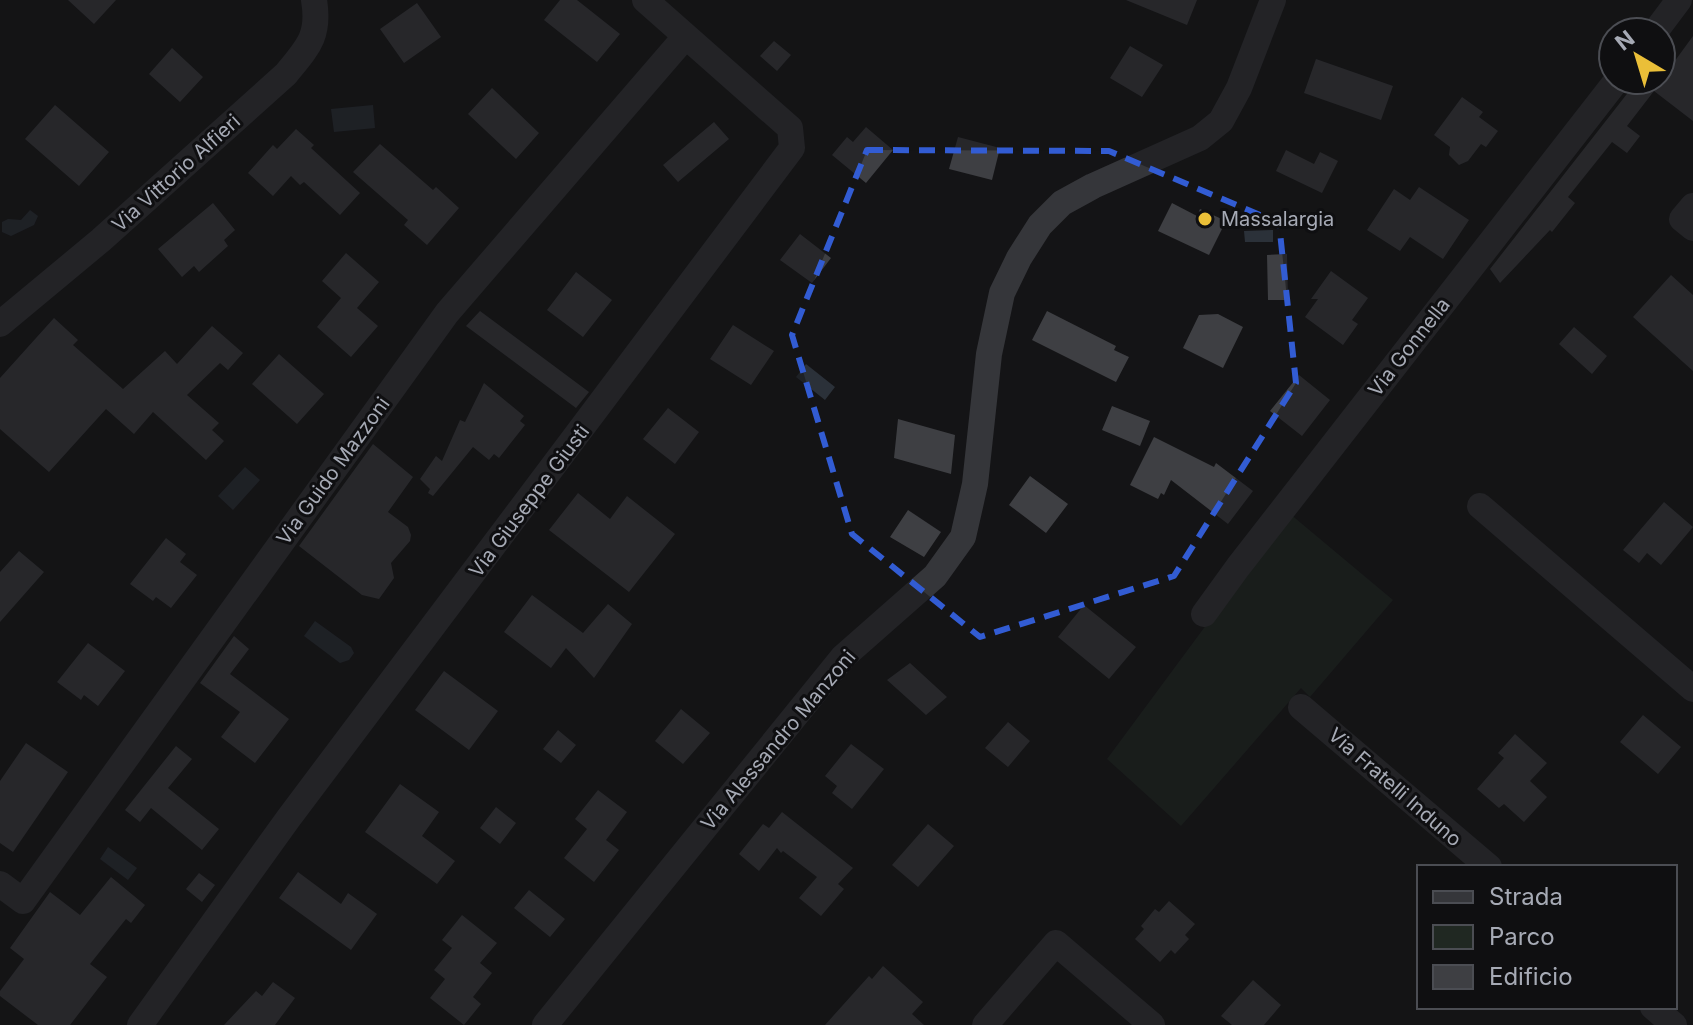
<svg xmlns="http://www.w3.org/2000/svg" width="1693" height="1025" font-family="Inter,sans-serif">
<rect width="100%" height="100%" fill="#141416"/>
<path fill="#202822" d="M1289,513L1393,600L1310,697L1301,688L1181,826L1107,759Z"/>
<path fill="#2b3139" d="M373,105L375,128L334,132L331,109Z
M30,210L38,216L34,225L11,236L2,232V222L8,219L21,220Z
M1273,230V242H1245L1244,231Z
M806,364L835,387L825,400L796,377Z
M245,467L260,480L233,510L218,496Z
M315,621L351,647L354,653L349,660L340,663L304,636Z
M108,847L137,868L128,880L100,859Z"/>
<path fill="#3e3f43" d="M68,0H116L94,24Z
M560,0H577L620,34L597,62L544,20Z
M1126,0H1197L1187,25Z
M417,3L441,37L404,63L380,29Z
M1693,36V121L1654,91L1627,126L1640,136L1627,153L1612,142L1568,197L1575,203L1552,232L1550,230L1500,283L1490,269L1630,90L1633,80H1661Z
M774,41L791,55L777,71L760,56Z
M1130,46L1163,65L1142,97L1110,78Z
M172,48L203,77L180,102L149,74Z
M1316,59L1393,86L1381,120L1304,93Z
M492,88L539,133L516,159L468,114Z
M1462,97L1483,112L1479,117L1498,131L1486,147L1481,144L1468,161L1459,165L1449,155L1450,147L1434,135Z
M55,105L109,152L79,186L25,139Z
M714,122L729,139L678,182L663,165Z
M866,127L893,150L866,183L832,155L847,137L853,142Z
M296,129L314,145L311,148L360,193L340,215L304,182L300,185L291,176L273,196L248,173L273,145L277,149Z
M958,137L1000,148L992,180L949,169Z
M380,144L433,190L436,187L459,208L427,245L404,225L408,220L353,172Z
M1286,150L1314,164L1320,152L1338,161L1322,193L1276,171Z
M1419,187L1469,220L1443,259L1410,237L1400,251L1367,230L1394,189L1410,200Z
M213,203L235,230L224,240L228,246L199,272L194,266L182,277L158,249Z
M1172,203L1197,216L1200,209L1226,221L1209,255L1158,231Z
M800,234L831,258L812,283L780,260Z
M346,253L379,282L357,308L378,326L351,357L317,327L341,298L322,281Z
M1287,254L1288,300H1268L1267,255Z
M1331,271L1368,298L1352,320L1358,324L1343,345L1305,317L1318,299H1311Z
M576,272L612,300L583,337L547,310Z
M1671,275L1693,295V371L1633,317Z
M480,311L589,392L576,408L466,326Z
M1047,311L1116,346L1114,350L1129,357L1116,382L1032,340Z
M1218,314L1243,327L1223,368L1183,348L1199,315Z
M54,318L78,340L73,345L123,389L165,351L177,364L212,326L243,353L228,370L220,363L187,395L219,423L212,430L224,441L206,460L153,412L134,434L106,409L49,472L0,429V378Z
M733,325L774,351L751,385L710,359Z
M1574,327L1607,356L1592,374L1559,344Z
M279,354L324,394L297,424L252,384Z
M1299,375L1330,400L1302,436L1270,411Z
M484,383L524,416L520,421L525,425L499,458L494,454L489,460L473,447L433,496L428,493L430,489L420,479L436,456L442,461L460,420L465,422Z
M1112,406L1150,421L1140,446L1102,430Z
M668,408L699,432L675,464L643,439Z
M898,419L955,435L951,474L894,458Z
M1154,437L1214,467L1216,463L1253,491L1228,524L1171,480L1164,495L1161,493L1158,499L1130,485Z
M373,444L413,477L388,512L408,527L411,535L410,541L391,563L394,578L379,599L362,595L299,546Z
M1030,476L1068,504L1046,533L1009,505Z
M578,493L610,519L627,496L675,534L629,592L549,530Z
M1664,502L1693,527L1661,565L1647,553L1639,563L1623,550Z
M908,510L941,532L924,557L890,537Z
M166,538L186,554L180,562L197,575L171,608L156,597L153,601L130,584Z
M19,551L44,572L0,622V572Z
M532,595L583,633L608,604L632,624L594,678L566,648L551,668L504,632Z
M1084,605L1136,647L1109,679L1058,637Z
M234,636L249,649L230,674L289,719L255,763L221,737L240,712L200,683Z
M88,643L125,671L98,706L84,695L81,700L57,682Z
M910,663L947,697L926,715L887,680Z
M444,671L498,711L469,750L415,710Z
M681,709L710,733L683,764L655,741Z
M1643,715L1681,747L1658,774L1620,742Z
M1008,722L1030,741L1008,767L985,748Z
M558,730L576,745L561,763L543,749Z
M1515,734L1547,763L1530,781L1547,797L1524,822L1504,804L1499,808L1477,789L1504,758L1498,753Z
M26,743L68,772L13,852L0,843V781Z
M851,744L884,769L852,809L832,793L837,786L825,776Z
M176,746L192,759L168,788L219,829L202,850L151,808L140,822L125,810Z
M400,784L439,812L422,836L455,861L437,884L365,832Z
M598,790L627,812L606,840L619,850L594,882L564,858L587,829L575,819Z
M496,807L516,823L500,844L480,828Z
M782,812L853,868L838,884L844,889L821,916L799,898L817,877L783,851L781,853L777,848L759,871L739,854L763,824L769,828Z
M928,824L954,846L918,887L892,865Z
M298,872L341,904L348,893L377,914L351,950L279,898Z
M199,873L215,885L202,902L186,889Z
M111,877L145,905L131,923L126,919L90,964L107,977L70,1025H38L0,996V991L24,959L10,948L50,892L80,915Z
M529,890L565,919L550,937L514,908Z
M1169,901L1195,924L1185,935L1189,939L1175,954L1171,950L1160,962L1135,939L1144,929L1141,926L1155,909L1159,912Z
M462,915L497,943L480,963L492,973L473,997L481,1004L464,1025L430,998L445,979L434,970L452,948L442,940Z
M883,966L923,1002L912,1014L924,1025H825L869,976L872,979Z
M1253,980L1281,1005L1264,1025H1232L1221,1016Z
M273,982L295,998L275,1025H224L256,991L262,996Z"/>
<g fill="none" stroke-linecap="round" stroke-linejoin="round">
<path stroke="#35363a" stroke-width="26" d="M1655,32L1679,0
M1693,206L1682,219L1693,228
M0,324L101,240L286,74C308,47 320,36 314,0
M1480,506L1693,689
M1204,614L1238,567L1617,80
M1301,707L1489,867
M0,884L23,901L447,313L685,37
M1653,1007L1674,1025
M140,1025L288,819L792,148L790,128L645,0
M545,1025L843,657L935,576L963,537L975,484L989,354L1002,293L1019,258L1040,225L1062,203L1093,186L1200,138L1221,121L1239,88L1273,0
M985,1025L1056,943L1152,1025"/>
</g>
<path d="M0 0H1693V1025H0ZM867,150L1109,151L1279,223L1296,383L1174,576L980,637L852,534L792,335Z" fill="#141416" fill-opacity=".55" fill-rule="evenodd"/>
<path fill="none" stroke="#325cd3" stroke-width="6" stroke-dasharray="16 10" stroke-linejoin="round" d="M867,150L1109,151L1279,223L1296,383L1174,576L980,637L852,534L792,335Z"/>
<circle fill="#eabf38" stroke="#0f0f11" stroke-width="3" cx="1205" cy="219" r="8"/>
<g text-anchor="middle" dominant-baseline="central" stroke-width="6" stroke-linejoin="round" paint-order="stroke">
<g font-size="20" fill="#a6aab5" stroke="#0f0f11">
<text transform="translate(176 173) rotate(-42)">Via Vittorio Alfieri</text>
<text transform="translate(1409 347) rotate(-52)">Via Gonnella</text>
<text transform="translate(333 471) rotate(-54)">Via Guido Mazzoni</text>
<text transform="translate(529 501) rotate(-53)">Via Giuseppe Giusti</text>
<text transform="translate(778 740) rotate(-50)">Via Alessandro Manzoni</text>
<text transform="translate(1395 787) rotate(41)">Via Fratelli Induno</text>
</g>
<g font-size="20" fill="#a6aab5" stroke="#0f0f11" text-anchor="start">
<text x="1221" y="219">Massalargia</text>
</g>
</g>
<rect x="1417" y="865" width="260" height="144" fill="#0f0f11" stroke="#4b4d53" stroke-width="2"/>
<rect x="1433" y="891" width="40" height="12" fill="#35363a" stroke="#4b4d53" stroke-width="2"/>
<text x="1489" y="905" font-size="24" fill="#a6aab5">Strada</text>
<rect x="1433" y="925" width="40" height="24" fill="#202822" stroke="#4b4d53" stroke-width="2"/>
<text x="1489" y="945" font-size="24" fill="#a6aab5">Parco</text>
<rect x="1433" y="965" width="40" height="24" fill="#3e3f43" stroke="#4b4d53" stroke-width="2"/>
<text x="1489" y="985" font-size="24" fill="#a6aab5">Edificio</text>
<g transform="translate(1637 56) rotate(322)"><circle r="38" fill="#0f0f11" stroke="#4b4d53" stroke-width="2"/>
<path d="M0-6L14 30L0 20L-14 30Z" fill="#eabf38"/>
<text y="-12" font-size="22" font-weight="bold" text-anchor="middle" fill="#a6aab5">N</text>
</g>
</svg>
